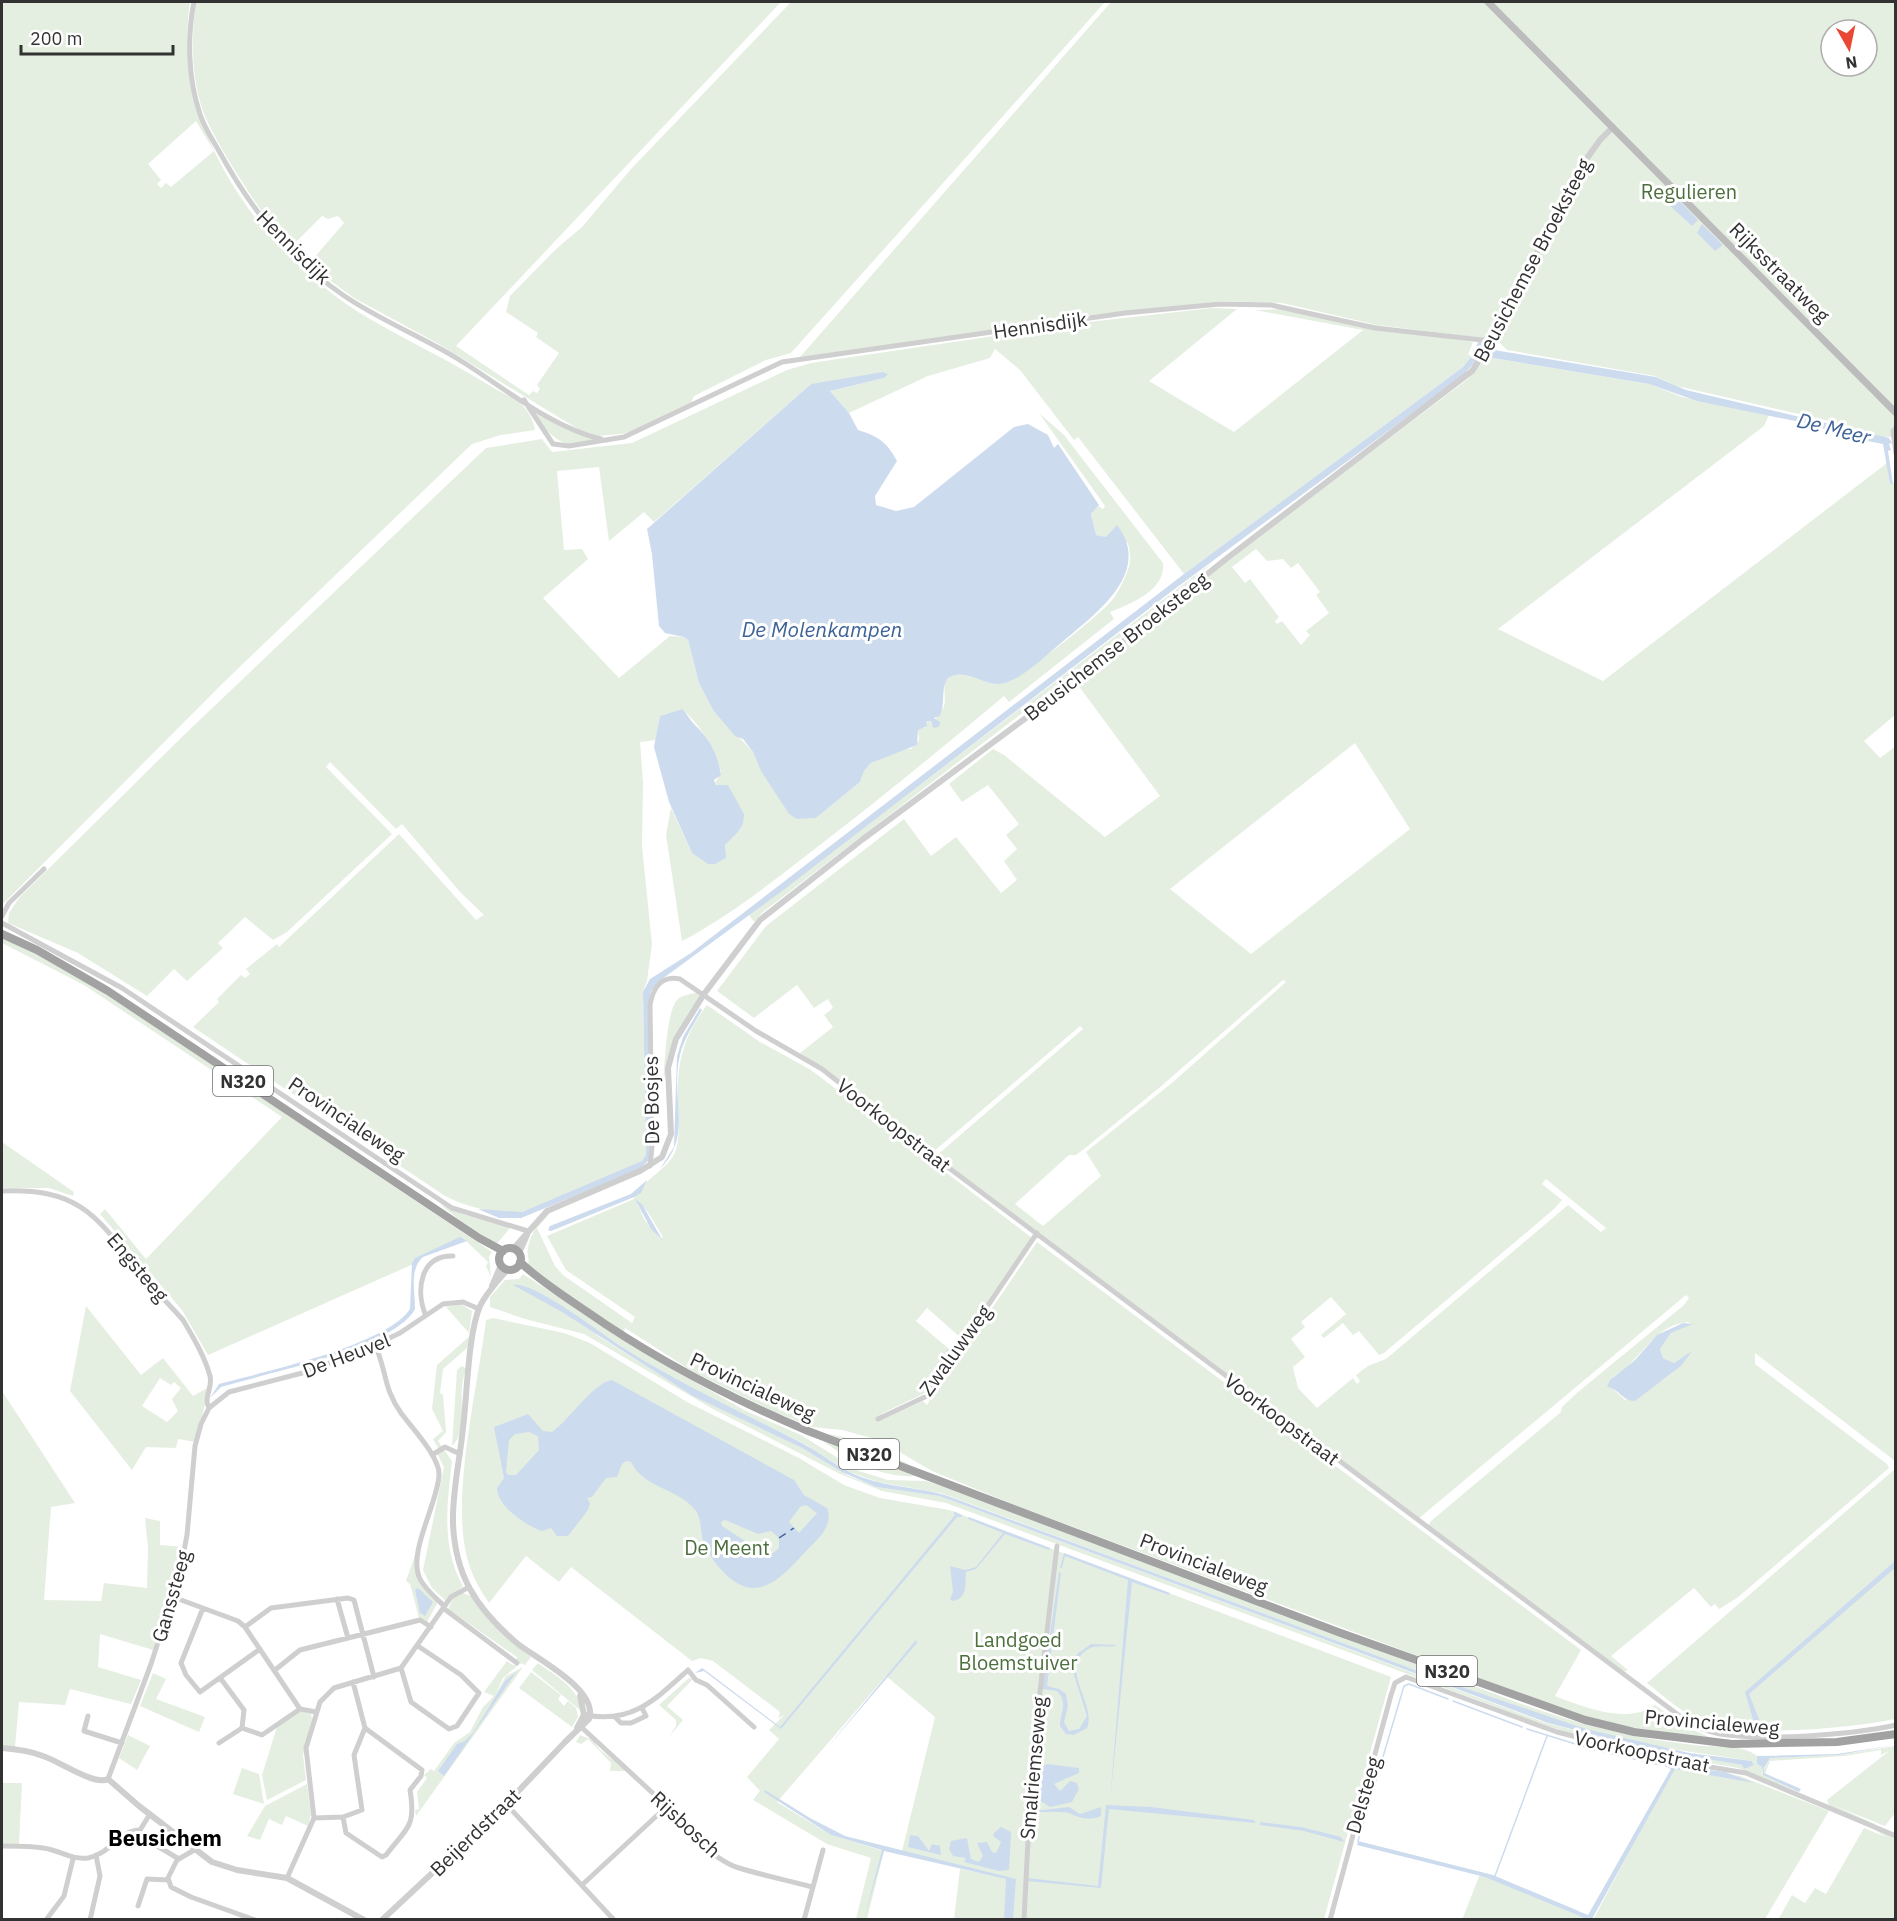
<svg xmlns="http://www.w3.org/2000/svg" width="1897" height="1921" font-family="'IBM Plex Sans',sans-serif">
<rect width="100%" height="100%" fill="#fff"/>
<path fill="#e5efe1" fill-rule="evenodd" d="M2,2H190C170,135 271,267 384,327C420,347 457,365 492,387C502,393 515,398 523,406C529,412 534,422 535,430L501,435L472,444L224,682L2,905ZM196,121L214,151L171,187L166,183L161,188L157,184L161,180L148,164Z
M196,2H781L456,346L529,395L533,391L537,393L540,389L537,385L559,353L536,337L538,333L506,312L510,296L556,249L582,227L631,169L791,2H1105L791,353L766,360L694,396L691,403L634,431L621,434L598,436L578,429L437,343L354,298L320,273L300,254L304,251L313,259L344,223L338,216L328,219L322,216L296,242L301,248L298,251C277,243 211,136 203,111C191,77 191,37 196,2Z
M1111,2H1895V437H1876L1838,425H1845L1838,423L1677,386L1655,376L1507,350L1497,340L1377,325L1282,303L1221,301L800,357ZM1831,30H1867V66H1831Z
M1212,308L1237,309L1149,381L1234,432L1363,330L1255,310L1284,309L1473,342L1468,355L1473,356L1463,367L1184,574L1078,437L1074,440L1020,370L995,349L990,358L928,376L849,413L830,391L884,378L811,384L654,522L644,512L609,541L599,467L557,471L564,550L582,549L588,559L543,598L619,678L670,636L684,637L688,640L699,683L713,710L753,752L761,770L771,784L816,818L860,782L864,771L871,763L901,749H911L919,740L918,729L926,727L925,721H931L932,726C935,717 941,714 944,706C947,696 941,688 948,678C967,666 985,689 1005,683C1022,677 1105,611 1113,599C1119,591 1129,571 1130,561C1131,556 1129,548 1128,543L1096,535L1091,514L1098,506L1103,509L1105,506L1039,413L1064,435L1163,563C1166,589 1134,603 1110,612L1114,619L1009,702L1004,696C942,748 880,799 816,848C772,882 731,915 682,941L666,835L671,808L692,853L725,849V845L744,819L728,785L718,786L715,783L721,772C713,748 701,725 682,709L660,716L656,740L640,742L643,782L642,846L652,944L647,981L643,992L646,1154L642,1161L636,1165L522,1212C499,1215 466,1207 445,1196L193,1027L219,1002L217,999L241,975L245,978L250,974L246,969L277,944L279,947L399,834L476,920L484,915L460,892L402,824L396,829L330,762L326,767L392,834L287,932L273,940L245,917L218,943L223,948L187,981L174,969L147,996L78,953L8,923L9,913L19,898L187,732L486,448L542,439L552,452L632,443L787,370L811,363L1089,322Z
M1487,357L1649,384L1682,397L1769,415L1764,426L1498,629L1603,681L1887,463L1890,484L1896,483L1895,715L1864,741L1880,758L1896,746L1895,1461L1755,1353V1364L1887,1464L1889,1468L1737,1598L1719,1609L1715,1604L1711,1607L1694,1588L1611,1656L1628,1670L1621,1673L1428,1526L1431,1521L1561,1412L1562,1407L1578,1392L1684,1305L1689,1298L1686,1295L1418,1519L936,1156L1083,1029L1080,1026L932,1153L800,1053L833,1027L824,1015L833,1008L828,999L814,1008L797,985L754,1018L717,991L766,926L904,819L931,856L956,837L1001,893L1017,880L1004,861L1017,849L1006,835L1019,824L988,785L962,802L949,784L993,749L1004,755L1105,837L1160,796L1078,685L1081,678L1230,558L1468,379ZM1256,549L1267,561L1283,559L1291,568L1298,563L1320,592L1316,595L1329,613L1306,631L1310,635L1301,645L1282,621L1277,624L1275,621L1279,617L1250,579L1245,583L1232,567ZM1355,743L1410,829L1251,954L1170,889ZM1283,980L1286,982L1173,1082L1086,1152L1101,1176L1043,1226L1015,1204L1069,1155H1076L1084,1149L1159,1088ZM1546,1179L1606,1228L1601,1232L1568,1205L1386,1359L1368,1366L1356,1375L1360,1381L1357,1384L1353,1378L1317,1408L1298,1388L1293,1367L1305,1357L1291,1339L1305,1327L1301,1322L1331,1297L1346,1314L1321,1335L1324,1338L1343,1323L1353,1335L1359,1331L1379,1355L1384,1353L1554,1209L1562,1200L1542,1184ZM1688,1322L1691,1324L1671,1333L1660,1349L1663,1358L1674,1363L1690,1353C1675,1376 1650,1389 1625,1400L1612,1388L1614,1376C1642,1360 1653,1325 1688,1322Z
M531,405L559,423L595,439C560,455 546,432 531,405Z
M1214,561L1181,591L763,912L754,922L749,915Z
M2,936L81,977L467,1235L492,1252L489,1257L491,1277L486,1266L488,1262L465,1240L423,1255L418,1262L208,1355L182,1310L100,1214L105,1209L146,1259L282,1117L84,985L2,943Z
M698,992L700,997L675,1038L664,1079C664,1064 667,1011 677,1000C681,995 692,994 698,992Z
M707,1005L760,1042L811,1070L1032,1238L974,1323L961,1338L927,1308L916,1321L949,1349L925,1393L881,1414L884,1419L923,1401L927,1405L957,1350L976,1332L1037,1242L1581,1650L1555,1696C1584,1707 1627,1725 1655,1705L1683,1725L1713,1739L1623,1726L1565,1711L1020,1507L932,1471L879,1440L842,1430L812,1427L772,1411L692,1371L625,1328L623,1332L527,1267C531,1260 526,1256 528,1248C531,1232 539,1221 552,1211L537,1228L555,1266L563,1275L632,1323L635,1317L566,1270L547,1236L634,1199L633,1193L640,1190C649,1176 670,1167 676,1150C680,1136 679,1118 678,1104C676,1065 683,1036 707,1005ZM636,1200C648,1208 655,1225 663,1237L660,1239L644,1219Z
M2,1142L74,1192L73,1196L49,1188H2Z
M440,1204L465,1215L508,1225L510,1228L496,1245L469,1228Z
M523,1274L651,1357L746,1411L801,1435L859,1471L888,1480L926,1481L951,1489L1519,1703C1579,1725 1640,1740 1703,1746C1721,1747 1743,1745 1757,1756V1764L1762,1767V1774L1799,1792L1738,1768L1611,1746L1553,1728L946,1503L882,1491L838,1473L713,1409L584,1334L525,1319L490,1307V1297L505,1280L519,1279ZM595,1334L615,1343L696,1392L807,1445L846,1471L878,1482L941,1493L1438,1679L1618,1741L1752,1761L1754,1764L1745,1769L1742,1765L1646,1748L1546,1723L956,1502L939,1496L876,1487L849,1476L802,1448L691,1394Z
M461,1304L472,1311L469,1333L446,1307Z
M86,1306L141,1375L163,1358L193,1396L209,1387L196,1442L178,1439L176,1448L146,1447L132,1470L70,1391ZM160,1378L171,1385L174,1382L181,1388L172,1399L178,1411L167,1422L142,1406Z
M493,1318L564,1333L590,1343L687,1402L799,1458L844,1485L880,1498L949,1510L1391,1677L1324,1919H954L960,1869L1006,1878L902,1851L935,1717L886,1676L777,1802L831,1835L884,1851L867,1919H856L871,1858L827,1844L753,1800L760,1791L747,1777L779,1739L769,1730L784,1715L778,1718L780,1712L713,1661L701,1658L692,1661L571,1567L559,1582L526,1556L489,1603C478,1587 470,1572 466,1553C452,1491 478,1386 486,1320Z
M471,1335L467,1348L443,1369L440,1393L443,1395L446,1432L438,1441L452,1461C447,1503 441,1548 463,1586L446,1601L432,1588L423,1570L444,1467L437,1453L440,1451L433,1439L443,1431L432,1409L437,1365Z
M462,1366L467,1369C455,1388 470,1431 452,1446L457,1370Z
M2,1391L75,1503L51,1507L44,1600L101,1601L104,1583L147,1588L148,1548L145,1518L160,1521V1545L184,1547L153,1650L100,1634L98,1667L141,1680L131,1704L70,1689L65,1705L19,1702L15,1747H2Z
M828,1434L863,1441L910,1465Z
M822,1440L916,1476C881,1478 849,1461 822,1440Z
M1895,1469V1719C1854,1728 1742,1738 1704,1722C1683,1714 1665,1697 1647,1683Z
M419,1544L416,1572L438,1602L427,1622L419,1618L410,1584L406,1581Z
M463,1593L471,1596L506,1637L531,1657L525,1665L516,1662L517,1657L448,1609L453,1599Z
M507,1661L513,1665L517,1664L516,1667L503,1678L496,1693L506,1676L523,1667L416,1816L415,1810L419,1809L417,1792L427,1778L424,1775L431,1769L434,1771L454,1743L470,1732L483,1707L494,1696L484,1692Z
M538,1663C554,1675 580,1688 580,1710L532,1670Z
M531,1672L561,1695L558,1699L564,1706L568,1701L576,1708L578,1717L572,1727L519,1688Z
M153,1673L166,1679L156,1699L205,1717L199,1732L140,1706Z
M689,1678L693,1679L667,1706L683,1720L669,1737L676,1726V1720L659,1705Z
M299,1711L311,1714L312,1719L303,1755L306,1780L267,1800L262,1775L277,1727Z
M128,1735L150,1746L137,1770L119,1758Z
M580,1735L593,1740L599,1749L628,1771H610L611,1763L588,1739L581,1744L576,1742Z
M1895,1746V1813L1885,1826L1835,1806L1875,1824L1874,1825L1806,1797L1829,1805L1827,1800L1889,1751L1881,1755V1750L1844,1756L1770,1761L1765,1774L1763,1771L1770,1758L1839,1755Z
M1675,1765L1740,1776L1829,1811L1765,1919L1593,1920Z
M242,1768L259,1774L264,1804L233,1794Z
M2,1783H22L19,1844H2Z
M307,1784L311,1814L308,1826L286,1816L282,1825L269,1819L260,1840L247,1836L265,1806Z
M1867,1825L1895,1838V1919L1778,1920L1792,1895L1805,1903L1815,1888L1826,1894L1864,1828L1886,1837Z
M1480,1874L1494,1878L1591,1920H1462Z"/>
<path fill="#cddbee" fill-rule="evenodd" d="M1674,195L1698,220L1692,226L1667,203Z
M1702,224L1723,245L1715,251L1697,233Z
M1478,342L1486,343V348L1500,351L1656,377L1686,390L1889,438L1892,443L1889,444L1891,450L1888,451L1893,484H1890L1883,444L1857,439L1805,423L1697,401L1649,384L1481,356L1461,377L1172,591L786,888L658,982L651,991L649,1001L650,1154L648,1161L638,1170L521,1218H499L478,1209L522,1212L642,1161L646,1154L643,992L650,979L691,953L1184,574L1463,367L1472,356Z
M883,372L888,374L884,378L830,391L849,413L858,430C878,436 887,442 897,461L875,496L876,505L896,511L914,507L1014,427L1028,424L1048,435L1054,448L1058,444L1099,505L1091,514L1096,535L1106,537L1117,525C1154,573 1094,615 1061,643C1045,656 1026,676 1005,683C985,689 967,666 948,678C940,690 946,702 940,716L934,718L941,723L938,727L933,728L931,721H926L927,726L918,730L917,745L871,763L864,771L860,782L816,818L797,819L789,814L761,771L753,752L743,739L735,736L713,710L699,683L688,640L684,637L665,633L659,626L652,554L647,529L811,384Z
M682,709C687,713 689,719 694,724C710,740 717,752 721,775L714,780L716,785H728L744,814C745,828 734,836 725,845L726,858L715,864H708L692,853L669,802L654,747L660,716Z
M700,1008L702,1010C693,1026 682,1041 679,1060C671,1102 693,1135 660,1169L674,1147L677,1056L683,1037Z
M647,1180L641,1193L634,1197L551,1231L548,1230L550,1226L631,1194Z
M635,1199L642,1204L663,1241L651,1229Z
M460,1237L467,1241L423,1257C409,1269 415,1292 415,1309C395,1348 262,1374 221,1387L210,1398L219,1384C262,1372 386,1346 410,1309L412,1263L415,1258Z
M513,1285C533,1280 602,1334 622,1347C680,1384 741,1412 802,1443C823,1454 839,1469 861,1477C888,1487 917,1487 945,1495L1450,1683L1586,1729L1689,1753L1752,1761L1754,1765L1744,1769L1742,1765L1649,1749L1548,1723L964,1505L939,1496L876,1487L842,1472L802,1448L693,1396L562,1312Z
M1683,1323L1693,1324L1671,1333L1660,1349L1663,1358L1674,1363L1692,1351L1681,1366L1635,1401C1622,1401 1618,1388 1607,1387L1610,1380L1635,1360L1657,1335Z
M612,1380L794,1480L804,1495L827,1508C834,1525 819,1538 807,1550C795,1563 778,1583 761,1587C737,1594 714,1564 705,1546C700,1536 702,1519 696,1511C679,1488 644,1489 631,1462L626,1461L622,1464L617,1477L606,1478L592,1497L587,1498L590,1503L588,1510L568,1536H557L551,1528L542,1531C526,1526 497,1506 497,1488L504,1478L494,1427L528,1414L543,1431L552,1432C570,1419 593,1383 612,1380ZM529,1432L538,1436L539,1450L516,1475H508L506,1472L509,1440L515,1434ZM806,1505L817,1513L799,1533L789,1522L800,1507ZM725,1520L758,1534L771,1531L779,1538V1548L773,1553L765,1554L722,1526L721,1522Z
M953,1511L962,1515L961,1517H957L781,1729L704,1671L695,1673L702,1668L705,1670L780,1727L955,1515Z
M969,1517L1050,1548L1049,1550L1005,1534L976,1569L966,1572C965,1584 968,1599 952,1601L950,1599L953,1592L950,1566L965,1570L976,1567L1003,1533L968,1519Z
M1064,1553L1170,1593L1169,1595L1132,1582L1110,1801L1128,1580L1065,1556L1062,1568H1060Z
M1895,1561V1568L1749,1694L1763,1729L1756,1730L1745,1692Z
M1059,1572L1061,1573L1047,1686L1059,1689L1066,1694L1068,1706L1064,1722L1069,1731L1079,1729L1087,1716L1073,1672L1077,1654L1091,1644L1117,1645C1110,1649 1096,1643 1087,1650C1058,1669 1097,1703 1087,1728L1074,1735L1066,1734L1060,1726C1060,1711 1069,1704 1057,1691L1042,1689Z
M418,1588L433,1602L425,1616L420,1613L415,1590Z
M916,1640L917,1643L826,1749Z
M517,1671L444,1776L438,1771L457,1744L465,1741L473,1733L505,1681Z
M1895,1745L1839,1755L1770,1758L1764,1768V1773L1801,1789L1799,1792L1763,1775L1762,1767L1757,1764V1756L1837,1754Z
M1047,1764L1079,1768V1773L1054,1784L1060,1791L1070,1781L1077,1783L1079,1789L1072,1802L1050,1807L1039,1800L1042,1767Z
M1665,1764L1725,1772L1755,1783L1675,1769L1592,1919H1587L1485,1877L1357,1845L1358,1841L1493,1875L1588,1915L1671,1769L1664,1766Z
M765,1790L810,1818L845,1836L1016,1879L1013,1919H1004L1006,1879L884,1851L864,1919L882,1850L831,1835L764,1792Z
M1106,1805L1151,1807L1254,1820L1256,1823L1109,1809L1101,1888L1027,1881V1878L1098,1886Z
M1069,1807L1080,1814L1101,1807V1816C1089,1821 1079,1818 1069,1813C1066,1812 1041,1812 1035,1812L1031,1850L1033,1811Z
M1260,1822L1301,1827L1341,1837L1344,1842L1304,1831L1260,1825Z
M1001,1827L1011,1832L1009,1870L999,1871L964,1862L966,1858L953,1856L949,1849L951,1841L967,1838L971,1859L979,1862L983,1856L977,1843L987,1842L992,1852L996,1853L1001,1842L993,1836L994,1833Z
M910,1835L918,1836L929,1851L932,1844L940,1846L941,1855L908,1847Z"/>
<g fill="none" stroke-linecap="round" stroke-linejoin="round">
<path stroke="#cddbee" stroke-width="1.5" d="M1453,1701L1522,1727
M1527,1729L1595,1750
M1599,1751L1661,1765
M1358,1841L1404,1686L1409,1684L1448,1699
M1495,1876L1547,1736"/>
<path stroke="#3d6397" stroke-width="1.5" stroke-dasharray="8 6" stroke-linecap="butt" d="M779,1538L794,1528"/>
<path stroke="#cfcfcf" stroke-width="5" d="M194,2C187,37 188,79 200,114C204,127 212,139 219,151C249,206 290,259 343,295C379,320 421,336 458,359C502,386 550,427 601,439
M524,400L553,444L569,446L624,437L782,362L1125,313L1220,304L1271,305L1375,328L1491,341
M1896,428L1893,431L1896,454
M2,916L9,903L44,869
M2,923L122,988L452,1208L528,1231
M650,1166L652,1147L650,1005C653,988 661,975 680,979L756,1031L822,1069L933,1156L1685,1720C1696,1727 1707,1732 1720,1734C1766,1741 1849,1735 1896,1725
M2,1191C79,1188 96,1215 140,1272C153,1289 169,1304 183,1320C193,1337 205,1357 210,1376C213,1388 203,1398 209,1408
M425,1314C416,1290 420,1255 453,1256
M375,1345C387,1371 383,1388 401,1413C412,1428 440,1457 439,1475C438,1503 407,1553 420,1579C425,1589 436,1598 444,1606
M878,1419L927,1396L949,1352L972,1329L1037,1233
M432,1455L445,1447L460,1454
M173,1597L238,1621L245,1627L300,1709L316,1712
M337,1599L348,1638
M203,1608L181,1663L186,1675L200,1692L260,1649
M443,1608L517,1663
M245,1627L271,1608L348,1598L354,1600L374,1677
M401,1668L411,1702L449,1729L457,1726L479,1693L461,1675L418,1646
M275,1670L300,1650L420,1620L431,1627
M221,1679L244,1710L242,1728L262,1735L300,1709
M586,1715C632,1724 656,1699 688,1670L696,1680L707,1685L754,1727
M88,1716L84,1731L122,1743
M615,1717L621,1723H631L646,1716L642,1708
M579,1725L657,1797C670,1818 713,1859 736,1867C761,1875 787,1880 812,1887
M219,1743L242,1728
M108,1779L151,1664L179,1577L187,1535L195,1446L201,1424L209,1408L229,1392L306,1372L375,1345L400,1333L443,1304L463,1302L479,1309
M506,1804L614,1920
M343,1817L346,1833L382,1857L386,1855C408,1826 416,1827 410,1790L421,1776L422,1770L365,1728L353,1682
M314,1818L343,1817L362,1810L354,1755L365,1728
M140,1830L142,1837L179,1859
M140,1830L150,1814
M2,1846C15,1846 30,1846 43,1848C60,1850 70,1860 88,1858C109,1855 119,1830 140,1830
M196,1849L177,1860L168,1878L171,1887L191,1897L255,1920
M287,1878L314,1818L306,1748L320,1702L334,1688L401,1668L451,1597L469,1587
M582,1885L664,1809
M138,1906L147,1879L168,1880
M46,1920L64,1896L73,1859
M90,1920L100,1876L96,1855
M804,1920L823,1850
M1024,1920L1032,1760L1057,1546
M1330,1920L1391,1695L1395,1683L1406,1677L1557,1732L1668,1760L1746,1773L1896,1836"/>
<path stroke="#cfcfcf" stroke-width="6" d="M513,1249L547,1211L640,1171L662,1157L671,1134L668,1068L676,1039L704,994L760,920L863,839L1042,706L1226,559L1472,371L1489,346L1580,168L1600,140L1613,127
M519,1253L527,1235
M507,1270C497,1282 487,1292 480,1306C468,1333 467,1397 463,1428C460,1459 452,1492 453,1524C454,1546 459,1569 470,1589C482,1611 499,1628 518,1644C537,1659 599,1690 589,1719L565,1742
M492,1286L501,1265
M577,1728L584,1715L580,1696
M2,1748C16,1749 30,1751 43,1756C59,1761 94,1786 108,1779L139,1806L212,1862L237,1870L287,1878L364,1920
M382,1920L506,1804L566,1741"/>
<path stroke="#bcbcbc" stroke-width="7" d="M1488,2L1896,413"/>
<path stroke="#a2a2a2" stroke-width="8" d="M2,934L37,950L108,991L479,1238L503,1251
M499 1259a11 11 0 1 1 22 0a11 11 0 1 1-22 0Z
M520,1262C540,1281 564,1296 586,1311C656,1360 730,1398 808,1431L1338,1632L1585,1720L1634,1732L1732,1744L1837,1742L1896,1734"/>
</g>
<g text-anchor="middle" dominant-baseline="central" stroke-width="6" stroke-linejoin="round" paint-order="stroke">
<g fill="#fff" stroke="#707070" stroke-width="1.5">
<rect x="213" y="1066" width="60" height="30" rx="4.5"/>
<rect x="839" y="1439" width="60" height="30" rx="4.5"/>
<rect x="1417" y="1656" width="60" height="30" rx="4.5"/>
</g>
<g font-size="18" font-weight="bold" fill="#323232">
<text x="243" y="1081">N320</text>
<text x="869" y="1454">N320</text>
<text x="1447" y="1671">N320</text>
</g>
<g font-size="20" fill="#4c703d" stroke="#fff">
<text x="1689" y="191">Regulieren</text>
<text x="727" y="1547">De Meent</text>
<text x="1018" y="1639">Landgoed<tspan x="1018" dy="23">Bloemstuiver</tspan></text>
</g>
<g font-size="20" fill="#323232" stroke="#fff">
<text transform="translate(294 247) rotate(45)">Hennisdijk</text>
<text transform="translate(1532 260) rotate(-62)">Beusichemse Broeksteeg</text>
<text transform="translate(1780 272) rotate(45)">Rijksstraatweg</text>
<text transform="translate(1040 325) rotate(-8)">Hennisdijk</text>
<text transform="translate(1116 646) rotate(-38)">Beusichemse Broeksteeg</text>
<text transform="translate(651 1100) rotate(-91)">De Bosjes</text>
<text transform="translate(347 1119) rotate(34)">Provincialeweg</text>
<text transform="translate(894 1125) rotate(38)">Voorkoopstraat</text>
<text transform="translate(138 1267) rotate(50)">Engsteeg</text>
<text transform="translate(955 1350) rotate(-54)">Zwaluwweg</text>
<text transform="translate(346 1355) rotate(-21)">De Heuvel</text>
<text transform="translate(753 1386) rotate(25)">Provincialeweg</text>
<text transform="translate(1282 1419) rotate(37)">Voorkoopstraat</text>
<text transform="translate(1204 1563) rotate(21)">Provincialeweg</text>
<text transform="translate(171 1596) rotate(-74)">Ganssteeg</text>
<text transform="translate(1712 1722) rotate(5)">Provincialeweg</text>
<text transform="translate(1642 1751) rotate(12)">Voorkoopstraat</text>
<text transform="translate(1033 1768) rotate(-85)">Smalriemseweg</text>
<text transform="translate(1363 1795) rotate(-74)">Delsteeg</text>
<text transform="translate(686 1824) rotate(43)">Rijsbosch</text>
<text transform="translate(475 1832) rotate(-44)">Beijerdstraat</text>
</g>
<g font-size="21" font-style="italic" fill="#3d6397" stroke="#fff">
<text transform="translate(1834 428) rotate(14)">De Meer</text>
<text x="822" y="629">De Molenkampen</text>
</g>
<g font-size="22" font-weight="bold" fill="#000" stroke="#fff">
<text x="165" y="1837">Beusichem</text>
</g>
</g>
<rect width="1897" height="1921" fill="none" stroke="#323232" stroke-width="6"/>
<g transform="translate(1849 48) rotate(171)"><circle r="28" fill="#ffffff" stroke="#adadad" stroke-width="1.5"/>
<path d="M0-4.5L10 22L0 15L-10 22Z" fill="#e94934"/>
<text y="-9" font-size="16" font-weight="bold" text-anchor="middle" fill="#323232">N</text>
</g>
<path d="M21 45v9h152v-9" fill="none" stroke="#323232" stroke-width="3"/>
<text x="30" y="45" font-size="18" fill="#323232" stroke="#ffffff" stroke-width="4.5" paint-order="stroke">200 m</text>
</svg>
